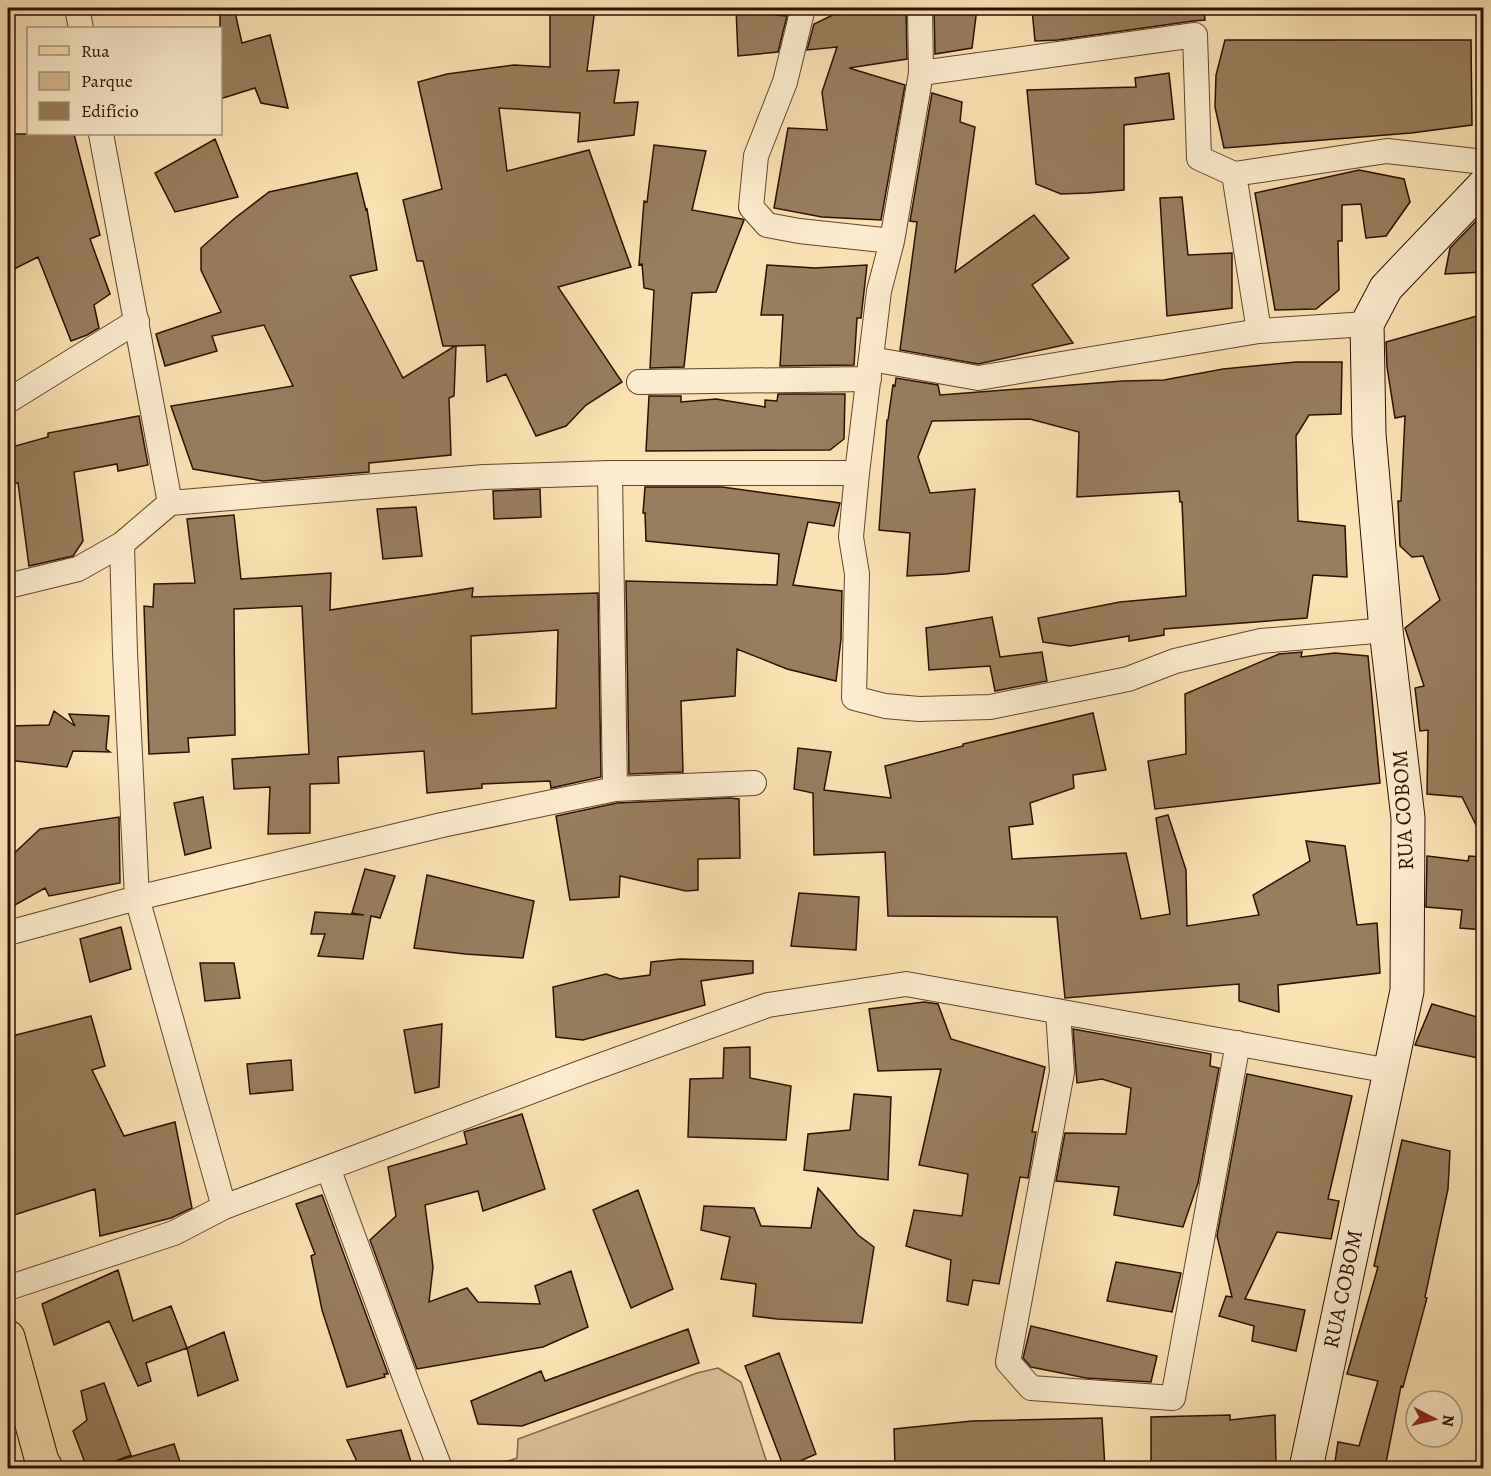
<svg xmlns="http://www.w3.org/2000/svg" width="1491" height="1476" font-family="Alegreya,serif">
<rect width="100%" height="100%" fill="#fce2b2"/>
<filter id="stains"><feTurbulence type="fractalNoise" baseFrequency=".00333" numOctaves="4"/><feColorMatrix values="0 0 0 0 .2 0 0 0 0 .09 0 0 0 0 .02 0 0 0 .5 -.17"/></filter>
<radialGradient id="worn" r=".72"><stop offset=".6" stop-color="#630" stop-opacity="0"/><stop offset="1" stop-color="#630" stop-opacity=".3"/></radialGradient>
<path fill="#d9be94" stroke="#83674a" stroke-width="1.5" d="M718,1368L741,1382L768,1466L762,1468H488L517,1458L518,1439L697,1373Z"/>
<path fill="#997d5d" stroke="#2d1000" stroke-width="1.5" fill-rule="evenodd" d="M220,8H234L242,43L270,35L288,108L261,103L255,88L220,99Z
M550,8H595L587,71L619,70L614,103L638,102L634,135L578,142L580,113L499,108L507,171L589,150L631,267L558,287L622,382L586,405L566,426L536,436L506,374L487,382L485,345L456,346L454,396L449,398L451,455L369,463V472L263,481L193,469L171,406L293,386L264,325L212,336L217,351L165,366L156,334L221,312L201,270V248L235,218L269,192L357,173L366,210L367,209L377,270L350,276L403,378L455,346H443L423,261H417L403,200L442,189L418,82L447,74L514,65L550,67Z
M736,8H776V15L787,16L778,52L738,56Z
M847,8H906L907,59L849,68L905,85L881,220L822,217L774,208L788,128L827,130L822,92L837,47L807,50L814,24Z
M934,8H977L972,48L935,54Z
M1050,8H1204L1205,20L1193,21L1058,40L1035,41L1032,9Z
M1225,40H1471L1472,125L1411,133L1224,148L1215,107L1216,75Z
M1169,73L1174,119L1124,125V190L1088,193L1061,194L1036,184L1027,90L1136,87L1135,78Z
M932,93L962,102L960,122L975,127L955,272L1034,215L1069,258L1032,285L1073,343L978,364L900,350L917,222L910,221Z
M8,134H74L100,235L90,239L110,294L94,305L99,328L87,335L71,341L38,257L8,272Z
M215,139L238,197L175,212L155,173Z
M654,145L706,151L692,210L742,219L744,220L716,292L692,293L684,367L650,368L654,290L644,288L642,264L639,265L644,201L647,202Z
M1359,170L1404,179L1410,202L1386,236L1366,238L1361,204L1342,205V241H1338L1339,290L1316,309L1275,310L1255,193Z
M1182,197L1188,255L1232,253V308L1167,316L1160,198Z
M1484,215V272L1445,274L1450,248L1481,216Z
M767,265L815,268L867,265L861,318H857L854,365L780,366L783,315H761Z
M1484,314V555H1476L1478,651L1484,649V841L1462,797L1427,794L1428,730L1420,731L1415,688L1424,686L1405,628L1440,600L1423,556L1412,557L1400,546L1398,501H1401L1405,416L1395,418L1387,367L1386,342Z
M1296,362H1342L1341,414L1309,415L1296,436L1298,521L1345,526L1347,577L1313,575L1307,618L1164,629V635L1129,641V636L1070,646L1043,642L1038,618L1120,602L1186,596L1182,502H1180L1179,491L1077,497L1079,432L1030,419L932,421L918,457L930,493L975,489L969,571L946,574L907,576L910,533L879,530L887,420H888L893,385L895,386L896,378L938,385L940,395L1123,381L1164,380L1223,369Z
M778,394H845L844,439L830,450L646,451L649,396H681V402L716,399L765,407V400L777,401Z
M139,416L148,465L118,471L117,464L74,472L83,541L73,556L29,566L18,483L8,485V448L48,437V433Z
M645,487H722L840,503L834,526L808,522L793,585L842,591L841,639L836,681L787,669L737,649L735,696L681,701L683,772L629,774L626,581L777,585L779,554L646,541L645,513H643Z
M540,489L541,517L494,519L493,491Z
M416,507L422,556L383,559L377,509Z
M234,515L241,579L331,573L330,610L473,588L472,597L598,593L601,777L551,788L550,781L482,784V788L427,793L424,751L338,757L339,783L310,784V833L268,834L270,787L234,789L232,759L309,754L302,606L234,609L235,735L188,738L189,752L149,754L144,606L153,607L154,584L195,583L187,519ZM558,630L556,708L472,714L471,636Z
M992,617L1000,657L1042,652L1047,681L995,691L990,666L929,670L926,628Z
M1302,652L1301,657L1335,653L1368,656L1380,783L1155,809L1148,761L1186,754L1185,694L1279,654Z
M54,711L75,726L69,714L109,716L106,749L110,752L73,751L67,767L8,760V726L49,725Z
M1093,713L1106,770L1073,775L1074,788L1030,803L1033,824L1009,827L1012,859L1126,853L1141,919L1170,914L1156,818L1168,815L1186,870L1187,926L1259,915L1253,895L1310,861L1306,841L1345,846L1357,925L1377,923L1380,973L1278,985L1279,1012L1239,1001V984L1065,998L1057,917L888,916L885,852L814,855L813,793L794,789L798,748L831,752L824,790L891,798L885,766L963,746V744Z
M203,797L211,848L185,855L174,803Z
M729,798L739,799L740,858L698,859V890L686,891L620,876L619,897L570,900L556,816L617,803Z
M119,817L120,883L49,896L45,888L8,909V859L40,829Z
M1427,856L1468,861L1469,856L1484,857V930L1460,928L1462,910L1426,907Z
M365,869L395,876L380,918L371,916L363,959L318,956L325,934H311L315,912L364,915L352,913Z
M427,875L534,901L523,958L465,954L414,948Z
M799,893L859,897L856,950L791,946Z
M121,927L131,969L90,982L80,939Z
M680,959L753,961V973L701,981L705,1005L583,1040L556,1037L553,987L606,974L620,979L650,975L651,962Z
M200,963H234L240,998L205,1001Z
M924,1002L938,1004L951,1039L1045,1067L1032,1132H1036L1028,1178L1020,1177L999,1284L973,1280L968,1305L947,1301L951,1260L906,1246L914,1210L962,1216L968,1174L919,1165L941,1069L878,1071L869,1009Z
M1432,1004L1484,1019V1040L1478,1058L1415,1045Z
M91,1016L105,1066L92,1070L124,1136L175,1122L192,1208L171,1218L100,1236L95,1189L8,1217V1039L16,1035Z
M442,1024L439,1087L415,1093L404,1030Z
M1073,1029L1211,1054L1210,1066L1219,1068L1198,1183L1183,1227L1114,1215L1119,1187L1056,1181L1065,1133L1126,1134L1131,1088L1102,1079L1077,1083Z
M750,1047V1078L791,1086L786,1140L688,1137L690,1079L723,1078L724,1048Z
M291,1060L293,1090L250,1094L247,1064Z
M1247,1074L1352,1096L1328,1199L1339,1201L1331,1239L1277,1232L1245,1299L1305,1310L1296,1351L1252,1341L1254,1326L1219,1316L1226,1296L1232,1297L1217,1236Z
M854,1094L891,1097L888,1180L804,1170L808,1134L850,1130Z
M522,1114L545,1189L483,1211L478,1191L425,1205L433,1267L429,1302L467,1288L478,1302L540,1304L535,1286L571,1271L588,1327L543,1347L417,1369L370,1240L396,1216L388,1167L467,1144L464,1132Z
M1402,1140L1450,1151L1448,1189L1425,1297L1427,1298L1403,1387L1401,1386L1385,1468H1334L1338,1442L1359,1446L1378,1381L1347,1374L1378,1267L1374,1266Z
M818,1188L858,1235L874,1247L862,1323L777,1319L753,1316L756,1284L721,1279L730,1237L701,1230L704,1206L754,1208L761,1226L811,1228Z
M638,1190L673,1289L631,1308L593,1210Z
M322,1195L388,1374H384L385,1377L347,1387L322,1310L311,1256L315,1254L296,1204Z
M1116,1262L1181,1273L1172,1312L1107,1301Z
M118,1270L133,1321L171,1306L187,1348L146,1363L151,1381L138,1386L109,1321L54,1345L42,1304Z
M1031,1326L1157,1356L1151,1382L1086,1378L1031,1367L1023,1358Z
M688,1329L699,1363L522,1426L478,1424L471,1401L541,1371L545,1381Z
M224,1332L238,1380L198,1396L187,1348Z
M779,1353L816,1454L784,1468L745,1366Z
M104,1383L131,1455L113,1462L174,1444L182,1468H112L111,1464L100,1468H87L73,1431L87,1420L81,1391Z
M1230,1415V1420L1275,1415L1276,1465L1237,1468H1151V1417Z
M1102,1418L1105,1468H895L894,1429L972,1421Z
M401,1430L413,1468H360L347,1440Z"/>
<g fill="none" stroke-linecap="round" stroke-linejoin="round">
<defs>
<path id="street" d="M77,8L81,28
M803,8L785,82L756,156L751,207L767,225L799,231L892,241
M920,8L921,73L892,241L879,291L857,473L851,537L857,574L854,698L885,706L919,709L990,707L1128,679L1175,661L1261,641L1386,630
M921,73L1195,35L1199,158L1234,174L1259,331
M101,134L170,503
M1234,174L1387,151L1484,162
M871,359L978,378L1259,331L1367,324
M639,382L869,379
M8,401L137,321
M610,473L615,789
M122,544L125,653L137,898L224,1207
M8,586L78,569L122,544L170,503L484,477L610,473H857
M8,933L137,898L442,825L615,789L754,783
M1058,1011L1062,1072L1008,1362L1031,1388L1173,1398L1238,1043
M328,1168L410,1391L440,1468
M8,1288L174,1233L224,1207L580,1073L768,1005L906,984L1390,1071"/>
<path id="secondary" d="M1306,1468L1407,991L1408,818L1386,630L1369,434L1367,324L1386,288L1484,185"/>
<path id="primary" d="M8,1337L42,1461L46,1468"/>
</defs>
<use href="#street" stroke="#61442c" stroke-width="26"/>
<use href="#secondary" stroke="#2d1000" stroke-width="35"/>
<use href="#primary" stroke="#2d1000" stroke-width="35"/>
<use href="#street" stroke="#fdeccd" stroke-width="24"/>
<use href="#secondary" stroke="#fdeccd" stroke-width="33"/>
<use href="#primary" stroke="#fce2b2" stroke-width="33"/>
</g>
<g text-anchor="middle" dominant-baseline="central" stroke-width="4.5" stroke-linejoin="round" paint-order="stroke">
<g font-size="22" fill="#2d1000" stroke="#fdeccd">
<text transform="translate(1403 810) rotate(-93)">RUA COBOM</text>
<text transform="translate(1343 1289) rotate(-78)">RUA COBOM</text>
</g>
</g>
<rect width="1491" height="1476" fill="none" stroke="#fce2b2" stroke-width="30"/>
<rect x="9" y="9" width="1473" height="1458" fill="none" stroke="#2d1000" stroke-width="3"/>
<rect x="15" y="15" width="1461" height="1446" fill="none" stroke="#2d1000" stroke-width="1.5"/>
<rect x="27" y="27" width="195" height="108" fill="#fdeccd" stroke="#aa947b" stroke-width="1.5"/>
<rect x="39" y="46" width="30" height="9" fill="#fce2b2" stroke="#aa947b" stroke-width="1.5"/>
<text x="81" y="57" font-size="18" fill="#2d1000">Rua</text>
<rect x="39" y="72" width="30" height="18" fill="#d9be94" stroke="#aa947b" stroke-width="1.5"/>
<text x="81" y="87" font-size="18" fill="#2d1000">Parque</text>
<rect x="39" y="102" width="30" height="18" fill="#997d5d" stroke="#aa947b" stroke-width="1.5"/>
<text x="81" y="117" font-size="18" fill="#2d1000">Edifício</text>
<g transform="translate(1434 1419) rotate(97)"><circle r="28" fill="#fdeccd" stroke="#aa947b" stroke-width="1.5"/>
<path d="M0-4.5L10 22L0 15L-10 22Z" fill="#8f2418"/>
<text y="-9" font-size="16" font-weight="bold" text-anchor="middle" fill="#2d1000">N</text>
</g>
<rect width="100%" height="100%" filter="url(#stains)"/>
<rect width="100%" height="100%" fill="url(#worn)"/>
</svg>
